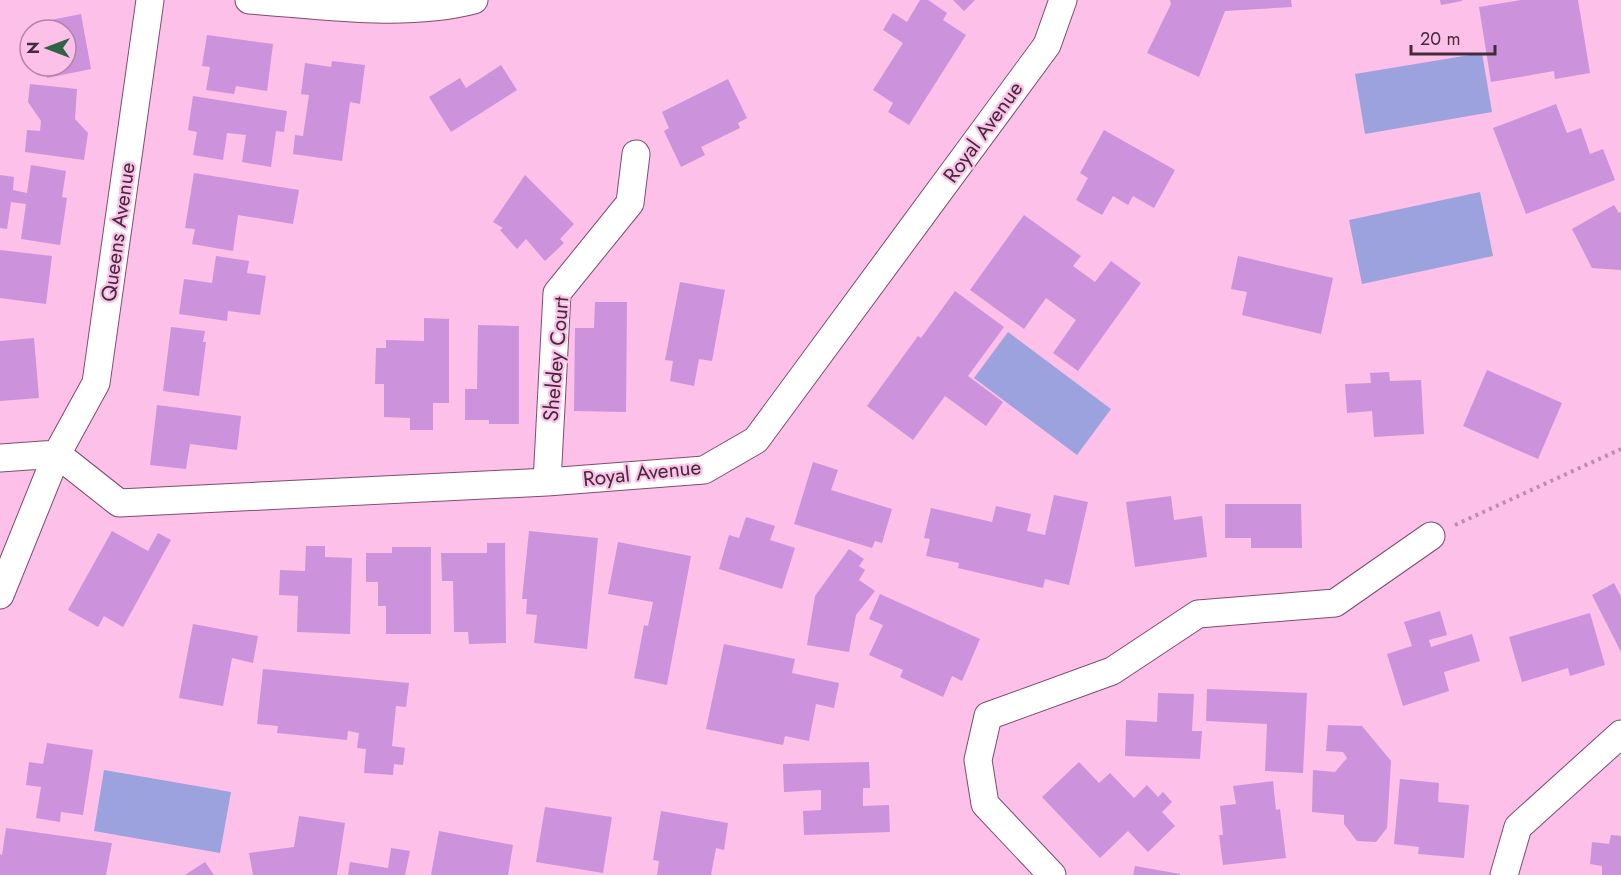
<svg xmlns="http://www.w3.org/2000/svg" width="1621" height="875" font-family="Jost,sans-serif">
<rect width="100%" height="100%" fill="#fdc0e8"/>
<path fill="#9ba2de" d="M1482,53L1492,112L1365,134L1355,74Z
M1480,192L1493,256L1362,284L1349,220Z
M1008,332L1111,409L1077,455L974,378Z
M104,770L231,792L220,853L94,831Z"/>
<path fill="#cc92dc" d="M920,0H928L947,13L943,20L966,35L909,125L888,112L893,103L873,90L903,43L883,30L893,13L907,22Z
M953,0H975L964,11Z
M1170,0H1291L1292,7L1225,11L1199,77L1147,53L1171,4Z
M1440,0H1462V1L1441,5Z
M1521,0H1578L1590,73L1555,79L1554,71L1491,82L1479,7Z
M81,14L91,69L47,78L44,66H66V30H37L36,23Z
M207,35L273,44L267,91L236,86L234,94L206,90L210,67L202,66Z
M332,61L365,65L360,104L350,102L342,161L293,154L295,135L303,136L309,95L301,94L305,63L331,67Z
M501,65L517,90L451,132L429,97L460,78L466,88Z
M728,79L747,118L738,123L740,128L701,147L705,155L681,167L664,131L669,128L662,112Z
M30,84L77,89L75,119L88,133L84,160L25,152L27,130L40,131L41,121L28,102Z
M193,96L287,111L284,132L276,131L271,167L242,162L246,135L227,133L223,160L193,155L197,132L188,130Z
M1556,104L1567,133L1581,128L1590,154L1603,149L1615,180L1526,214L1493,128Z
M1104,130L1175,170L1154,208L1133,196L1128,205L1113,196L1102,215L1076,200L1088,178L1080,173Z
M31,165L66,171L62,197L67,198L60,245L21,239L26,204L11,202L7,229L0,228V175L14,177L13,190L27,193Z
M194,173L299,190L293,224L238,215L233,251L192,244L195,229L185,228Z
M525,175L574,224L560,239L564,243L545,261L526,239L517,249L500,230L503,228L493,222Z
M1614,205L1619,213L1621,212V270L1592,268L1572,229Z
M1024,215L1081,256L1073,266L1095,282L1111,261L1141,283L1078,371L1053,353L1076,320L1046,298L1024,329L970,290Z
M0,250L52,256L46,304L0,298Z
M216,256L249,261L247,273L266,276L260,315L228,311L227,321L179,314L184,279L212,283Z
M1238,256L1333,278L1321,334L1242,315L1247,292L1231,289Z
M680,282L725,290L712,361L699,359L694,386L670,381L673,361L665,360Z
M955,291L1004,327L968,376L1003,402L986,426L945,396L913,440L867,406L918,336L921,338Z
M595,302H627L626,412L574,411L575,328H594Z
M424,318L449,319V403H433V430H410V418L384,417V384H375L376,348H386V340L424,341Z
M478,325L519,326V424H489V420H465V389H477Z
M171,327L205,331L203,342H206L199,396L163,391Z
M34,338L39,398L0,401V341Z
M1487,370L1562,403L1538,459L1463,426Z
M1389,372L1390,381L1421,380L1424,434L1374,437L1372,411L1347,413L1345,384L1371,383L1370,373Z
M157,405L241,416L237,450L190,444L186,469L150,465Z
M813,462L838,470L831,490L892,509L882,543L875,541L872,548L794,524Z
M1054,495L1088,502L1069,585L1045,579L1043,588L958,568L959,563L926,556L930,539L924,538L931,508L992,522L996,506L1031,514L1027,531L1045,535Z
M1171,496L1174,520L1202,516L1207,557L1135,567L1126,502Z
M1225,504H1301L1302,548H1251V538H1225Z
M746,517L775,526L770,540L795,548L782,589L719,569L729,535L739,538Z
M112,531L148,551L158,533L171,540L123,627L104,616L98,627L68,610Z
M529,531L598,538L587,649L534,643L537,615L526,614L527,599H522Z
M618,542L691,556L667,685L634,678L644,625L648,626L653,602L608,594Z
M487,543H505L506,643L469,644L468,632H454L453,581H442L441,553H487Z
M306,546H325V557L352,558L350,634L297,632L298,596L279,595L280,570L305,571Z
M392,547H431V634H386V606H378V582H366V553H392Z
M849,549L864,559L859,566L865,570L859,580L875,591L856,615L849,652L807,645L815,596Z
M1614,583L1621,597V652L1592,595Z
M880,594L980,639L962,681L952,676L943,697L900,677L903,670L869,655L883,625L869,619Z
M1440,611L1447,635L1429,640L1431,647L1472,634L1480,661L1444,672L1449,691L1403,706L1387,654L1412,646L1404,622Z
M1590,613L1605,665L1570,676L1568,668L1522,682L1509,637Z
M193,624L258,636L253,663L232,658L223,706L179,698Z
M724,644L795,659L792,673L839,683L834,708L816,704L809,741L785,736L783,745L706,729Z
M263,669L409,683L406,707L396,706L392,746L405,748L403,765L394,764L393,775L364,773L366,749L357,748L359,733L348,731L347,740L277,733L278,726L257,724Z
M1207,689L1307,693L1303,773L1265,771L1267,724L1206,721Z
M1158,693L1194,694L1192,731H1202L1200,759L1125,756L1126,720L1157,722Z
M1328,725L1362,726L1391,761L1387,828L1376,842L1357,841L1344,824V815L1312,812L1313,770L1335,772L1347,758L1343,752L1326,751Z
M47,743L93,750L83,815L61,812L60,822L36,818L41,787L26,785L29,762L43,764Z
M869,762L870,788H863V806L889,805L890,832L804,835L803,811L821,810V790L784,792L783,764Z
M1079,762L1099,783L1110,773L1134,798L1147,785L1158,797L1163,792L1172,802L1162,812L1175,826L1148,852L1128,831L1100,858L1042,797Z
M1400,779L1439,783L1438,802L1469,805L1464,858L1418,854L1419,847L1394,844Z
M1273,781L1276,810L1280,809L1286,858L1223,865L1219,835H1223L1220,806L1236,804L1233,786Z
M545,807L612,817L603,873L536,862Z
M661,811L728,823L724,850L716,848L711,875H657L659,861L653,860Z
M299,816L345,823L337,875H253L249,853L294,847Z
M6,828L112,843L106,875H0V854L2,855Z
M439,831L513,845L508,875H431Z
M1611,835L1621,836V875H1602V866L1590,864L1592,842L1609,844Z
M391,848L410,851L405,875H348L350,862L388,868Z
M205,862L214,875H185Z
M1135,866L1180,874V875H1133Z"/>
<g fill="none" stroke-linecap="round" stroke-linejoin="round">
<defs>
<path id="minor" d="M249,0C320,5 405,18 474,0
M0,458L57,454L119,503L547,482L704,470L756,440L1047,45L1063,0
M547,482L557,293L630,203L636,154
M0,595L57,454L96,383L150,0
M1052,875L985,804L978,760L988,716L1112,671L1198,614L1335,603L1431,536
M1504,875L1518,827L1621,734"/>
</defs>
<use href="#minor" stroke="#7f4b6f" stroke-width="29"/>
<path stroke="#be8dad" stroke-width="4" stroke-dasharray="3 4.5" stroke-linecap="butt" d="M1455,525L1621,449"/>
<use href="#minor" stroke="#fff" stroke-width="27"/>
</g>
<g text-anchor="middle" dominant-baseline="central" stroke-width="4.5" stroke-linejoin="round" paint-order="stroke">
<g font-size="21" fill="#432b3b" stroke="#fdc0e8">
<text transform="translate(983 132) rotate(-54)">Royal Avenue</text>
<text transform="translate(118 232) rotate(-82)">Queens Avenue</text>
<text transform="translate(556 359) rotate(-85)">Sheldey Court</text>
<text transform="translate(642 473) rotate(-6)">Royal Avenue</text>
</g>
</g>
<g transform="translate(48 48) rotate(270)"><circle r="28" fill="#fdc0e8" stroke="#b384a3" stroke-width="1.5"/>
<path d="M0-4.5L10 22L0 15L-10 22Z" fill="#306449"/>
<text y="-9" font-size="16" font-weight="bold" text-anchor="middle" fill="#432b3b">N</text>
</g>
<path d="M1411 45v9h84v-9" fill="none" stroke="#432b3b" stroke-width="3"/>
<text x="1420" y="45" font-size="18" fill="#432b3b" stroke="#fdc0e8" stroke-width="4.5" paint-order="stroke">20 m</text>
</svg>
